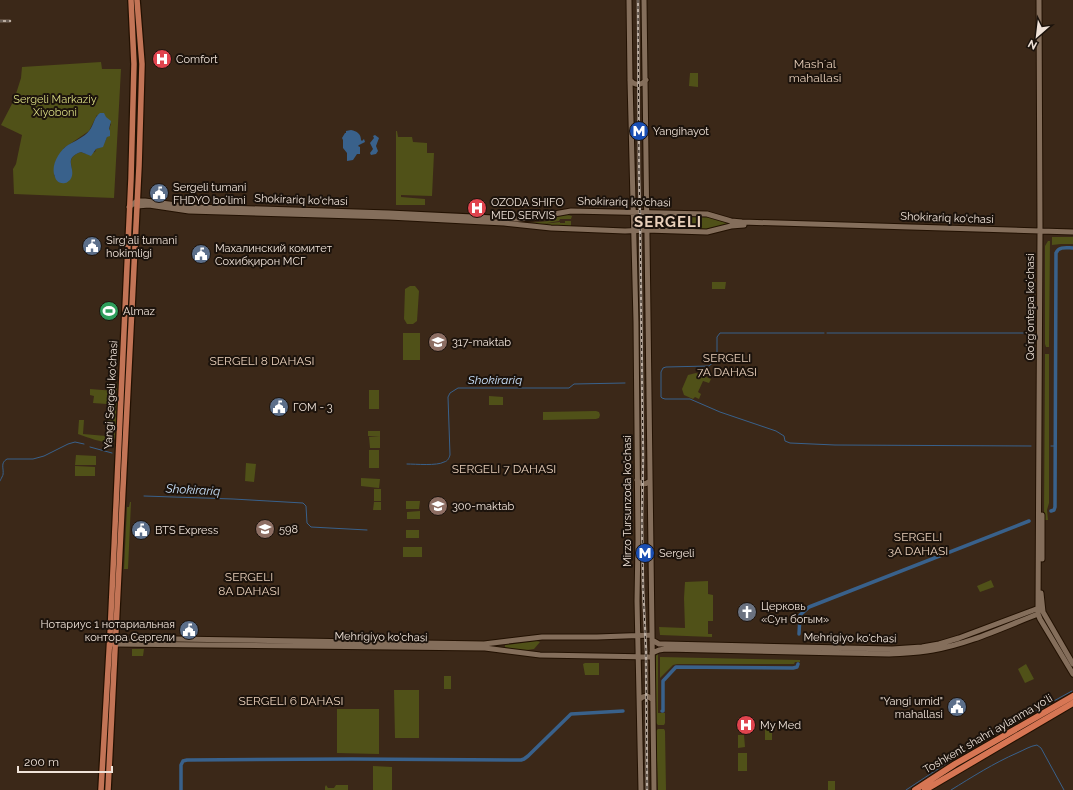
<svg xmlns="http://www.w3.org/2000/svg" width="1073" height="790" font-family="Raleway,sans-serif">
<rect width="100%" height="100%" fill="#3b2818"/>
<path fill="#505118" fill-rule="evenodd" d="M133,0H135C137,29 139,57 139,86C139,123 136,160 134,197H133L137,84V48Z
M101,62L102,69H121L114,198L14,194L13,169L16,164L22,135L1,125L14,100L21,78L22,67ZM97,115L111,124C107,133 107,147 96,149L95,152L86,154L81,152C63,158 76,167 70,179L54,176L56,161L64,148L89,131Z
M690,73H698V87L689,86Z
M396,131H397L398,137H412L413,142L427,143V153H434L432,196L401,195V197L425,199V205H396Z
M563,214L572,216L571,219H560L559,221L542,224L560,222V223H565V221H571V227L542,226L530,223L548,221Z
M653,215L708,216L729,223L707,230L653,228Z
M131,216H133L128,316H127Z
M1052,237H1073V244H1061L1052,245Z
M1048,241H1050L1049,345V347H1046L1045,344V246Z
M712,282H726L725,289H712Z
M410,286H415L419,291L417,321L413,324H407L404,319L405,289Z
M126,325H128L126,376H124Z
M403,333H420V360H403Z
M1045,354H1049V503L1047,510L1048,520H1044Z
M696,373L711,379L709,383L703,381L698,392L701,394L699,399L695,397L693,399L684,395L682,389L688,375Z
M116,383L118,384C117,395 115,397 107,404L93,403L94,396L90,395V389L115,391Z
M123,385H125L121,468H120Z
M369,390H379V409H369Z
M489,396L503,397V405H489Z
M117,402L115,439L107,431L108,410Z
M596,411L599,412L600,415L599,418L596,419L543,420V412Z
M79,420H84L83,434L106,436L112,443C100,442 89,438 78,434Z
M368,431H380V437L368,436Z
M369,437H380V448H370Z
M369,450H379V468H369Z
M76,455L96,456V465H75Z
M246,463L256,464L254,482L245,481Z
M75,466L95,467V476H75Z
M361,478L380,479L379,488L361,486Z
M119,480H121L113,632H112Z
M374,489H381V501H374Z
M406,501H420L419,509H406Z
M130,502H131L128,569H124L127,507H129Z
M374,502H381V510H373Z
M420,511V519H407V512Z
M406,530H419V538H406Z
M403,547H422V557H403Z
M991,580L994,587L980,592L977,586Z
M708,581V594L713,595V621H708V634H712V637L660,635L659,627L685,628L684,598L685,582Z
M534,640L540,642L534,649L520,651L507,648L505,647V645L508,643Z
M132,649H144L143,656H132Z
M658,653V713H665V723L664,725H658L656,723V656Z
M660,657L800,660V662H795L794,664H677L673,665L660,678Z
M585,663H599V675H585L583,664Z
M1026,664L1034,679L1025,683L1018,669Z
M444,676H451V689H444Z
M394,690H419V738H395Z
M337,709H379V754L337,753Z
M765,725H772V740H765Z
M658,729H664L665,731L666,790H658L656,731Z
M107,734H109L106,790H104Z
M738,735H744L745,747L738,748Z
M738,753H747V771H738Z
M373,766L392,767V790H373Z
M828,781H835V790H828Z
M326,785L328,788H334L336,785H348V790H325V787Z"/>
<path fill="#39618b" d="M100,113H104L106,117L111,121L109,129L110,131V136L107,137L103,147L96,149L91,156L81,152C61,159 78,169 70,180C68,181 67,183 65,183C60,184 56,181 55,177C50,166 59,151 68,145C75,141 84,137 89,131C94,125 94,117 100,113Z
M351,130C357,131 361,134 361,140L362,141L364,139L365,142L359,145L358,146L360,147V154H357L353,160L347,161V153L343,148V140L342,138L345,133H346V131Z
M375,135L379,138L376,146L378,151L376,154L371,155L370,153L373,149L370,143L374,138L373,136Z"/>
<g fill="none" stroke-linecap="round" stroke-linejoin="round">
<path stroke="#39618b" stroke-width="1" d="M824,333H720L717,337V358L715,361L709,366L666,367L663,368L661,372V397L662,398L665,399H690L720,412L776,431L784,436L785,441L790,443L835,445L1031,446
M827,333H1031
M1051,446H1055
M90,447L112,453
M407,464C416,464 437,466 444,462C448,461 449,458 450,455L448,397L450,393L458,388H569L574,384L625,383
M0,481C0,481 3,475 3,475C4,468 0,463 7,459H33L44,456L68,444L75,442L84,444
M144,496L233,499L303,503L306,506L307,523L311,527L367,530
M988,737L1072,691
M906,790L982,740
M951,790C972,777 994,763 1017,753C1024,750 1030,746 1037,745L1041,748L1064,790"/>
<path stroke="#39618b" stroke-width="3.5" d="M1051,511L1054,510L1055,507L1056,253C1059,246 1067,248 1073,248
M799,634L800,615L809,607L1029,521
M662,711H663V681L676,667L793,668L797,667L798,664
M181,790V765L183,761L187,760L352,759L521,760L524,759L528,756L571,714L623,711"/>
<defs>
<path id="secondary" d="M629,0L630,80L636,322L638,541L637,601L641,790
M644,0L654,790
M1039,0L1040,232L1038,608V614L1040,619L1073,674
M630,80C635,86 641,86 646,80
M137,206L149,205L189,211L389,217L504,223L551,228L625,231L647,230L707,232L731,226L744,225
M129,207L137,201H145L193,207L389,213L518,219L532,218L571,211L707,214L731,221L742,222L1073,232
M637,480C641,485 645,485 650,481
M1042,559V515
M1041,593L1043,612L1073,664
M112,638L484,644L542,637H597L652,635
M652,640L659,644H665L892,649L922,647L939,644L959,638L1039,608
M112,644L485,648L540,655L652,657
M652,653L659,650L665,649L889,654C904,653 918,653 933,650C969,644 1004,627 1038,614
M640,699L643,697L647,696L652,699"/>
<path id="primary" d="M101,790L110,635L131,179L134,64L131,0
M108,790L139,166L142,64L137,0"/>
<path id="trunk" d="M915,790L955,764L1073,696
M925,790L1073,703"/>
</defs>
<use href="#secondary" stroke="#221102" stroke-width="7"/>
<use href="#primary" stroke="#221102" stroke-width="8"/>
<use href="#trunk" stroke="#221102" stroke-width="8"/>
<use href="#secondary" stroke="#846e5b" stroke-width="5"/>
<use href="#primary" stroke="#c27456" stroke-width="5.5"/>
<use href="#trunk" stroke="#d77654" stroke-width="6"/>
<defs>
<path id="rail" d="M638,0L639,175L640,217L643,456L642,521L643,588L646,651L647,790
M0,21H10"/>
</defs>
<use href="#rail" stroke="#bbada1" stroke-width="2.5"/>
<use href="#rail" stroke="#1c130c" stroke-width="1" stroke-dasharray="3" stroke-linecap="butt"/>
</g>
<defs>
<symbol id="hospital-disc" viewBox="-11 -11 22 22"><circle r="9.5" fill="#e0444e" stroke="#1c130c"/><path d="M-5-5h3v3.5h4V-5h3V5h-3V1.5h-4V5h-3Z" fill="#fff"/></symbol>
<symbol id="metro-disc" viewBox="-11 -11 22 22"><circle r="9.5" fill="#1a4fb4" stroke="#1c130c"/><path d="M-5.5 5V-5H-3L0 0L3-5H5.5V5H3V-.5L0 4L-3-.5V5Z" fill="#fff"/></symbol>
<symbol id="civic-disc" viewBox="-11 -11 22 22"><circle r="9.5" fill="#5c6f8a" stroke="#1c130c"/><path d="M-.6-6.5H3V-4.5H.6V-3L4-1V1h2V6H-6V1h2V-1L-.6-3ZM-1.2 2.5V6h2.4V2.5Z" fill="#fff"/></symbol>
<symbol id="stadium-disc" viewBox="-11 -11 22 22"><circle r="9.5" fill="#2e9e5b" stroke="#1c130c"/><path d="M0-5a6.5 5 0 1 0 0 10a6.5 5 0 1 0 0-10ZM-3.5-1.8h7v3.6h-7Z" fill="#fff"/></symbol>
<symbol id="school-disc" viewBox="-11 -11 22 22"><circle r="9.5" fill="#8d6e63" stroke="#1c130c"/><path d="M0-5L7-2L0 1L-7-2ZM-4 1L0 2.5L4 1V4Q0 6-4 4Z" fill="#fff"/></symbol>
<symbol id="church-disc" viewBox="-11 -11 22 22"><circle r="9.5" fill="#6b7280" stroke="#1c130c"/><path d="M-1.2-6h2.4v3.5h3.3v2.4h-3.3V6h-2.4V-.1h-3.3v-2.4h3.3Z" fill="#fff"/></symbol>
</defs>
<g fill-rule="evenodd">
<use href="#hospital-disc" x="151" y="48" width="22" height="22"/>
<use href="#metro-disc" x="628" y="120" width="22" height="22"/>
<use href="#civic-disc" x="148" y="182" width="22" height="22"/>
<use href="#hospital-disc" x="466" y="197" width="22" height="22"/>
<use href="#civic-disc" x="81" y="235" width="22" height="22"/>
<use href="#civic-disc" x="190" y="243" width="22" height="22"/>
<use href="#stadium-disc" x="98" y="300" width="22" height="22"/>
<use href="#school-disc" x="427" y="331" width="22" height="22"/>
<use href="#civic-disc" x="268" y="396" width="22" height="22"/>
<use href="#school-disc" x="427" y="495" width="22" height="22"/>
<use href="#school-disc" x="254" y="518" width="22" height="22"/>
<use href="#civic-disc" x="130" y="519" width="22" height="22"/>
<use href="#metro-disc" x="634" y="542" width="22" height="22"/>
<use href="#church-disc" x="736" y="601" width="22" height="22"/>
<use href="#civic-disc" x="178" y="619" width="22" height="22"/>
<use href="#civic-disc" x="946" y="696" width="22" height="22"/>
<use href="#hospital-disc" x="735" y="714" width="22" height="22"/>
</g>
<g text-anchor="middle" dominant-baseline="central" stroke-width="4" stroke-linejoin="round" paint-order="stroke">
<g font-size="11" fill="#f0e3d9" stroke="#1c130c" text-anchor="start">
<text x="176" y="59">Comfort</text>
<text x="653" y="131">Yangihayot</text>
<text x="173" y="187">Sergeli tumani<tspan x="173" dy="13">FHDYO boʻlimi</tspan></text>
<text x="491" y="202">OZODA SHIFO<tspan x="491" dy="13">MED SERVIS</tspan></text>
<text x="106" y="240">Sirg'ali tumani<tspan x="106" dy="13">hokimligi</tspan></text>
<text x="215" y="248">Махалинский комитет<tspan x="215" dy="13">Сохибқирон МСГ</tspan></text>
<text x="123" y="311">Almaz</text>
<text x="452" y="342">317-maktab</text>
<text x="293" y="407">ГОМ - 3</text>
<text x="452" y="506">300-maktab</text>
<text x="279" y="529">598</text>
<text x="155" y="530">BTS Express</text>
<text x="659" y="553">Sergeli</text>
<text x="761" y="606">Церковь<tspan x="761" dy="13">«Сун богым»</tspan></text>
<text x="175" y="624" text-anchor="end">Нотариус 1 нотариальная<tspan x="175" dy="13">контора Сергели</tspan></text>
<text x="943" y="701" text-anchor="end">"Yangi umid"<tspan x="943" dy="13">mahallasi</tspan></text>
<text x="760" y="725">My Med</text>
</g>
<g font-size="11" fill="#dadd84" stroke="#1c130c">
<text x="55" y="99">Sergeli Markaziy<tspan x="55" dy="13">Xiyoboni</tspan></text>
</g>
<g font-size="11" fill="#f0e3d9" stroke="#1c130c">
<text transform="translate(301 200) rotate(2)">Shokirariq ko'chasi</text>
<text transform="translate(624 202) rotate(1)">Shokirariq ko'chasi</text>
<text transform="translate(947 218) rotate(2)">Shokirariq ko'chasi</text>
<text transform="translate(1030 307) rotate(-90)">Qoʻrgʻontepa koʻchasi</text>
<text transform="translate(111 395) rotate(-87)">Yangi Sergeli ko'chasi</text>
<text transform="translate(627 501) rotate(-90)">Mirzo Tursunzoda ko'chasi</text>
<text transform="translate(381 637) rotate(1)">Mehrigiyo ko'chasi</text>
<text transform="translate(850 638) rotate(1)">Mehrigiyo ko'chasi</text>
<text transform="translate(988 734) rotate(-30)">Toshkent shahri aylanma yoʻli</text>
</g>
<g font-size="12" fill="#e8cfba" stroke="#1c130c">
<text x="815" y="64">Mashʼal<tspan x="815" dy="14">mahallasi</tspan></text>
<text x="727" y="358">SERGELI<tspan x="727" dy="14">7A DAHASI</tspan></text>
<text x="262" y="361">SERGELI 8 DAHASI</text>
<text x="504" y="469">SERGELI 7 DAHASI</text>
<text x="918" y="537">SERGELI<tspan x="918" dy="14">3A DAHASI</tspan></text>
<text x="249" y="577">SERGELI<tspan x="249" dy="14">8A DAHASI</tspan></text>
<text x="291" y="701">SERGELI 6 DAHASI</text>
</g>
<g font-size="12" font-style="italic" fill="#c9e1fb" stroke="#1c130c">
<text x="495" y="380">Shokirariq</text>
<text transform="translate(193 490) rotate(3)">Shokirariq</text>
</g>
<g font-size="15" font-weight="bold" letter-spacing="1" fill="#e8cfba" stroke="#1c130c">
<text x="668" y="222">SERGELI</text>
</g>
</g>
<g transform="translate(1037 36) rotate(208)" stroke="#1c130c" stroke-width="3" paint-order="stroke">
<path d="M0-3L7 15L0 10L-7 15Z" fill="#f0e3d9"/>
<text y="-6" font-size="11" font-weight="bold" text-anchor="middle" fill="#f0e3d9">N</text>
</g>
<path d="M18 766v6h94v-6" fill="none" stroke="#f0e3d9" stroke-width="2"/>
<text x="24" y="766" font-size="12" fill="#f0e3d9" stroke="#1c130c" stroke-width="3" paint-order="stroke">200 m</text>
</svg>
